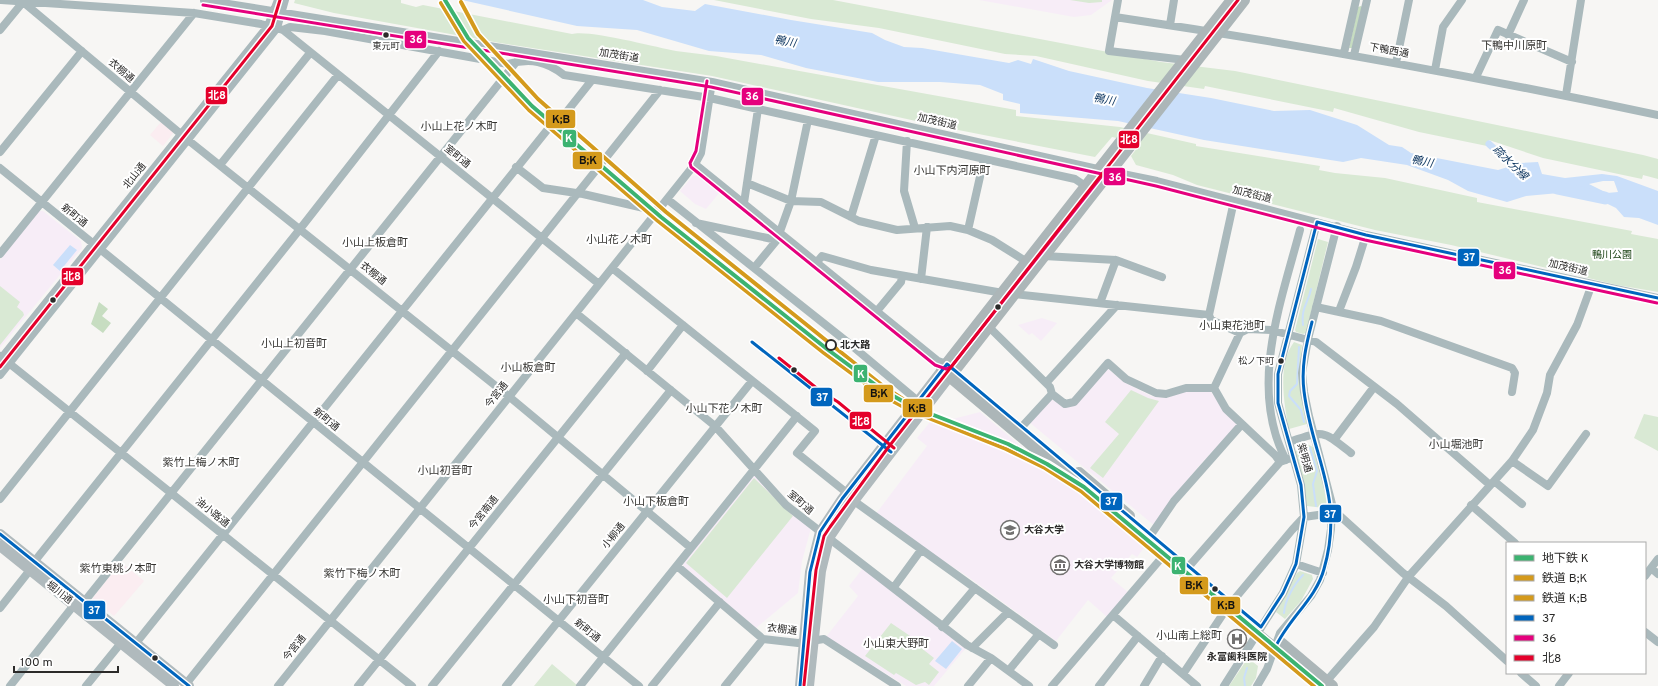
<svg xmlns="http://www.w3.org/2000/svg" width="1658" height="686" font-family="Overpass,'Noto Sans JP',sans-serif">
<rect width="100%" height="100%" fill="#f7f6f4"/>
<path fill="#fbedf1" d="M161,122L174,132L163,146L150,135Z
M121,562L144,581L114,616L92,599Z"/>
<path fill="#f7edf7" d="M979,0H1112L1091,15L1074,17Z
M699,175L720,192L706,209L695,204L680,191L693,176Z
M39,211H43L81,241L82,248L0,348V260Z
M1042,318L1057,323L1041,341L1032,333L1029,335L1018,325Z
M1108,369L1124,382L1151,396L1167,398L1188,389L1208,390L1212,393L1222,408L1237,425L1198,467L1155,526L1029,422L1051,399L1062,406Z
M980,412L1144,548L1137,557L1132,554L1111,578L1129,593L1107,617L1088,600L1056,641L967,576L920,546L875,515L927,446L917,438L935,416L946,423L949,420Z
M753,475H756L811,528L802,561L798,593L756,628L683,566L684,560Z
M863,568L966,648L934,686H906L826,637L858,596L849,586Z"/>
<path fill="#d9e9d4" d="M295,0H401V3L416,7L423,5L572,34C587,29 656,47 676,51C689,53 703,54 716,56L1016,110V116L1120,127L1196,144V146L1320,166L1319,170L1335,173L1385,178L1477,198V202L1632,231L1631,234L1658,239V292L1617,285L1451,245L1375,230L1197,185L1173,175L1136,165L1131,156L1141,143L1112,137L1095,157L943,127L712,76L500,43L334,13L294,3Z
M714,0H833L1161,62L1235,71L1643,155L1658,159V179L1643,175L1642,179L1543,158L1489,140L1487,146L1419,132L1334,108L1333,112L1205,86L1204,89L1148,81L1036,56L1005,54L879,28L811,19Z
M1070,0H1102V2L1089,3Z
M1318,239L1328,242L1306,333L1303,334L1296,332L1295,330Z
M0,286L20,302L17,307L23,312L24,315L0,345Z
M1294,342L1302,345C1299,373 1300,397 1307,424L1289,429C1284,405 1277,364 1294,342Z
M1131,390L1148,398L1159,401L1103,478L1090,468L1119,434L1105,422Z
M1644,414L1658,417V451L1634,438Z
M1307,444L1313,447L1327,501L1326,506L1324,508L1307,506L1304,482L1295,452L1297,449Z
M754,478L793,516L727,598L686,563Z
M1300,571L1312,575L1313,579L1301,601L1285,619L1276,612L1297,573Z
M891,623L922,644L920,647L934,658L929,664L939,672L929,685L925,682L916,685L896,673L894,675L865,656Z
M1248,658L1258,666L1256,678L1251,686H1229Z
M552,664L577,685V686H534Z"/>
<path fill="#c7ddc1" d="M1361,6L1362,7L1352,48H1349L1358,7Z
M99,302L108,309L102,316L111,323L103,333L91,324Z"/>
<path fill="#cadffa" fill-rule="evenodd" d="M462,0H643L662,7L695,11L705,4L791,20L872,33L885,40L904,47L922,48L1009,63L1018,60L1031,64L1033,59L1069,71L1147,88L1211,98L1274,111L1310,110L1357,125L1389,145L1402,147L1411,153L1498,170L1521,163L1538,162L1542,174L1565,178L1602,174L1617,176L1658,191V225L1639,218L1624,217L1616,208L1581,191L1526,196L1507,202L1468,191L1448,180L1407,165L1361,158L1343,162L1204,140L1118,121L1020,113V104L1003,100V94L980,85L940,82H878L806,68L761,55L709,51L637,30L577,26ZM1603,181H1614L1618,192L1607,193L1589,184Z
M70,245L77,250L60,271L53,265Z
M952,641L962,649L946,669L935,661Z"/>
<g fill="none" stroke-linecap="round" stroke-linejoin="round">
<path stroke="#cadffa" stroke-width="2" d="M1303,325C1301,307 1308,304 1311,289
M1299,347L1297,384L1290,391L1289,396L1301,410L1304,422
M1310,448L1317,471L1313,484L1316,506
M1284,613C1285,600 1294,584 1303,575
M1245,686L1244,678L1247,668"/>
<path stroke="#cadffa" stroke-width="7" d="M1489,144L1518,171"/>
<path stroke="#cadffa" stroke-width="13" d="M1557,188L1605,198"/>
<path stroke="#aab9bc" stroke-width="8" d="M1,0L194,13L261,24L283,30L599,284
M204,0L712,82L1093,168L1157,181L1366,235L1658,298
M1118,0L1109,51L1185,60
M23,2L188,140L512,399L691,548
M1115,17C1297,44 1478,77 1658,115
M1170,25L1174,0
M0,30L23,2
M283,30L290,27L325,31L508,64C531,58 546,61 564,75L710,98L758,109L1075,179L1087,187
M1508,35L1524,0
M1344,53L1356,0
M1354,55L1367,0
M1396,63L1409,0
M1435,70L1443,27L1462,0
M1476,77L1498,30L1572,62
M1566,95L1581,0
M907,141L904,191L915,228
M0,152L82,51
M695,164L938,361L947,364
M220,165L310,53
M516,167L543,188L583,194L657,211
M0,168L639,686
M747,183L791,201L808,120
M667,199L851,345L918,401
M1234,201L1209,315L1211,320L1240,333L1248,329L1271,330L1316,342L1397,404L1490,485
M744,203L758,109
M851,217L876,135
M696,223L777,240L791,201L821,202L859,221L897,230L950,226L968,230L992,240L1027,262
M968,230L984,159
M0,254L194,13
M1044,256L1116,260L1162,277
M817,262L822,256L871,270L1003,293
M612,268L815,431L797,453L847,493
M754,268L777,240
M921,279L927,227
M1014,294L1209,315
M1100,303L1116,260
M1316,307L1381,321L1512,368L1515,373L1512,392
M877,311L901,282L902,276
M1339,311L1356,267L1366,235
M576,313L715,426L786,505L967,645L991,658L1029,686
M989,327L1050,387L1052,394
M0,356L412,686
M0,360L268,26L278,0
M647,371L683,325
M0,375L277,28L285,0
M1046,383L1117,305
M1214,388L1240,333
M1017,432L1052,394L1065,404L1074,402L1108,363L1126,379L1156,393L1166,394L1186,388H1214L1226,409L1275,455L1280,462L1293,457
M1334,440L1374,387
M1289,442C1324,430 1322,430 1351,453
M1286,460C1248,388 1281,302 1300,230
M1512,461L1548,486L1586,434
M1494,481L1522,504
M0,499L338,75
M854,501L1054,645
M1471,505L1515,543
M1146,542L1174,501L1242,424
M1296,564L1323,573
M677,566L763,639L798,643L824,639L897,686
M1651,568L1658,574
M1184,572L1280,462
M1645,576L1658,559
M894,587L921,550
M0,608L30,570L34,562L300,229L439,51
M1113,615L1197,686
M942,627L975,588
M1645,632L1658,642
M136,643L552,124H557L592,80
M972,648L1008,612
M1009,670L1039,634
M1521,673L1536,686
M1183,674L1227,608L1292,530L1304,517L1332,513L1339,515L1403,573L1446,606L1507,661
M186,684L660,90
M1324,684L1374,627L1409,576L1512,461L1533,430L1547,393L1550,375L1577,325L1592,284
M10,686L74,605L84,602L517,61
M86,686L125,638
M278,686L695,164L701,153L712,82
M358,686L626,353
M432,686L671,390
M506,686L752,381
M580,686L797,416
M652,686L720,602
M725,686L763,639
M968,686L991,658
M1052,686L1164,555
M1099,686L1138,636
M1144,686L1162,656
M1224,686L1283,593L1296,564L1304,517L1301,485L1278,403V374L1317,222
M1257,686L1267,669L1280,633L1311,596L1320,580L1328,550L1331,529L1332,504L1309,416L1304,392L1302,373L1308,339L1337,226
M1559,686L1569,673"/>
<path stroke="#b0babd" stroke-width="10" d="M0,534L189,686
M0,546L174,686
M800,686L810,572L820,532L842,499L942,370
M809,686L821,571L829,538L854,501L950,376"/>
<path stroke="#acb6b8" stroke-width="12" d="M1232,0L942,370L1319,686
M950,376L1244,0
M1079,473L1129,516
M1281,643L1332,686"/>
<defs>
<path id="bus-1" d="M752,342L891,452
M0,534L189,686
M1239,619L1275,648C1288,619 1316,599 1324,569C1345,496 1312,458 1304,391C1301,367 1306,345 1312,322
M800,686L810,572L820,532L842,499L947,364L1261,627L1283,593L1296,564L1304,517L1301,485L1278,403V374L1317,222L1366,235L1658,298"/>
<path id="bus-2" d="M203,5L711,87L1156,186L1365,240L1657,303
M707,81L696,151L690,163L691,167L935,365L946,369L951,367L1105,172"/>
<path id="bus-3" d="M779,358L819,390L838,402L894,448
M0,367L272,26L280,0
M804,685L816,570L824,536L830,527L887,449L1238,0"/>
</defs>
<use href="#bus-1" stroke="#fff" stroke-width="6"/>
<use href="#bus-2" stroke="#fff" stroke-width="6"/>
<use href="#bus-3" stroke="#fff" stroke-width="6"/>
<use href="#bus-1" stroke="#0065bd" stroke-width="3"/>
<use href="#bus-2" stroke="#e5007d" stroke-width="3"/>
<use href="#bus-3" stroke="#e4002b" stroke-width="3"/>
<defs>
<path id="rail-1" d="M441,3L464,41L529,110L658,221L824,353L878,393L911,411L1006,449L1045,468L1081,491L1314,686"/>
<path id="rail-2" d="M461,2L478,34L538,99L666,212L883,386L915,407L1007,444L1049,464L1085,487L1321,686"/>
</defs>
<use href="#rail-1" stroke="#fff" stroke-width="7"/>
<use href="#rail-2" stroke="#fff" stroke-width="7"/>
<use href="#rail-1" stroke="#d49a1c" stroke-width="4"/>
<use href="#rail-2" stroke="#d49a1c" stroke-width="4"/>
<defs>
<path id="metro-1" d="M445,0L468,38L532,106L661,217L827,349L881,389L913,407L1008,444L1047,464L1084,487L1322,686"/>
</defs>
<use href="#metro-1" stroke="#fff" stroke-width="7"/>
<use href="#metro-1" stroke="#3cb371" stroke-width="4"/>
</g>
<defs>
<symbol id="university-ring" viewBox="-11 -11 22 22"><circle r="9.5" fill="#fff" stroke="#727170" stroke-width="1.5"/><path d="M0-5L7-2L0 1L-7-2ZM-4 1L0 2.5L4 1V4Q0 6-4 4Z" fill="#727170"/></symbol>
<symbol id="museum-ring" viewBox="-11 -11 22 22"><circle r="9.5" fill="#fff" stroke="#727170" stroke-width="1.5"/><path d="M0-6L6-3V-2H-6V-3ZM-5-1h2V3h-2ZM-1-1h2V3h-2ZM3-1h2V3H3ZM-6 4H6V6H-6Z" fill="#727170"/></symbol>
<symbol id="hospital-ring" viewBox="-11 -11 22 22"><circle r="9.5" fill="#fff" stroke="#727170" stroke-width="1.5"/><path d="M-5-5h3v3.5h4V-5h3V5h-3V1.5h-4V5h-3Z" fill="#727170"/></symbol>
</defs>
<g fill-rule="evenodd">
<use href="#university-ring" x="999" y="519" width="22" height="22"/>
<use href="#museum-ring" x="1049" y="554" width="22" height="22"/>
<use href="#hospital-ring" x="1226" y="628" width="22" height="22"/>
</g>
<g fill="#2b2a29" stroke="#fff" stroke-width="1.5">
<circle cx="386" cy="35" r="3.5"/>
<circle cx="53" cy="300" r="3.5"/>
<circle cx="998" cy="307" r="3.5"/>
<circle cx="1281" cy="361" r="3.5"/>
<circle cx="794" cy="370" r="3.5"/>
<circle cx="1215" cy="589" r="3.5"/>
<circle cx="155" cy="658" r="3.5"/>
</g>
<circle fill="#fff" stroke="#2b2a29" stroke-width="2" cx="831" cy="345" r="5"/>
<g text-anchor="middle" dominant-baseline="central" stroke-width="4" stroke-linejoin="round" paint-order="stroke">
<g font-size="9" fill="#2b2a29" stroke="#fff">
<text x="386" y="46">東元町</text>
<text x="1274" y="361" text-anchor="end">松ノ下町</text>
</g>
<g font-size="10" fill="#2b2a29" stroke="#fff">
<text transform="translate(1389 51) rotate(10)">下鴨西通</text>
<text transform="translate(619 56) rotate(9)">加茂街道</text>
<text transform="translate(121 71) rotate(40)">衣棚通</text>
<text transform="translate(937 122) rotate(13)">加茂街道</text>
<text transform="translate(457 157) rotate(39)">室町通</text>
<text transform="translate(135 176) rotate(-51)">北山通</text>
<text transform="translate(1252 195) rotate(14)">加茂街道</text>
<text transform="translate(74 216) rotate(39)">新町通</text>
<text transform="translate(1568 268) rotate(13)">加茂街道</text>
<text transform="translate(373 274) rotate(39)">衣棚通</text>
<text transform="translate(497 395) rotate(-51)">今宮通</text>
<text transform="translate(326 420) rotate(39)">新町通</text>
<text transform="translate(1304 458) rotate(74)">紫明通</text>
<text transform="translate(800 503) rotate(41)">室町通</text>
<text transform="translate(212 513) rotate(39)">油小路通</text>
<text transform="translate(484 513) rotate(-51)">今宮南通</text>
<text transform="translate(614 536) rotate(-51)">小柳通</text>
<text transform="translate(59 593) rotate(38)">堀川通</text>
<text transform="translate(782 630) rotate(7)">衣棚通</text>
<text transform="translate(587 631) rotate(39)">新町通</text>
<text transform="translate(295 648) rotate(-51)">今宮通</text>
</g>
<g font-size="10" fill="#113a0a" stroke="#fff">
<text x="1612" y="255">鴨川公園</text>
</g>
<g font-size="10" font-weight="bold" fill="#2b2a29" stroke="#fff" text-anchor="start">
<text x="840" y="345">北大路</text>
</g>
<g font-size="10" font-weight="bold" fill="#2b2a29" stroke="#fff" text-anchor="start">
<text x="1024" y="530">大谷大学</text>
<text x="1074" y="565">大谷大学博物館</text>
<text x="1237" y="657" text-anchor="middle">永富歯科医院</text>
</g>
<g font-size="11" font-style="italic" fill="#09325d" stroke="#fff">
<text transform="translate(785 42) rotate(10)">鴨川</text>
<text transform="translate(1104 100) rotate(10)">鴨川</text>
<text transform="translate(1422 162) rotate(11)">鴨川</text>
<text transform="translate(1510 163) rotate(44)">疏水分線</text>
</g>
<g font-size="11" fill="#363532" stroke="#fff">
<text x="1514" y="46">下鴨中川原町</text>
<text x="459" y="127">小山上花ノ木町</text>
<text x="952" y="171">小山下内河原町</text>
<text x="619" y="240">小山花ノ木町</text>
<text x="375" y="243">小山上板倉町</text>
<text x="1232" y="326">小山東花池町</text>
<text x="294" y="344">小山上初音町</text>
<text x="528" y="368">小山板倉町</text>
<text x="724" y="409">小山下花ノ木町</text>
<text x="1456" y="445">小山堀池町</text>
<text x="201" y="463">紫竹上梅ノ木町</text>
<text x="445" y="471">小山初音町</text>
<text x="656" y="502">小山下板倉町</text>
<text x="118" y="569">紫竹東桃ノ本町</text>
<text x="362" y="574">紫竹下梅ノ木町</text>
<text x="576" y="600">小山下初音町</text>
<text x="1189" y="636">小山南上総町</text>
<text x="896" y="644">小山東大野町</text>
</g>
</g>
<g stroke="#fff" stroke-width="1.5">
<rect x="404" y="30" width="23" height="19" rx="4" fill="#e5007d"/>
<rect x="205" y="86" width="23" height="19" rx="4" fill="#e4002b"/>
<rect x="741" y="87" width="23" height="19" rx="4" fill="#e5007d"/>
<rect x="545" y="109" width="31" height="20" rx="4" fill="#d49a1c"/>
<rect x="562" y="129" width="15" height="19" rx="4" fill="#3cb371"/>
<rect x="1118" y="130" width="22" height="19" rx="4" fill="#e4002b"/>
<rect x="572" y="151" width="31" height="19" rx="4" fill="#d49a1c"/>
<rect x="1103" y="167" width="23" height="19" rx="4" fill="#e5007d"/>
<rect x="1457" y="248" width="23" height="19" rx="4" fill="#0065bd"/>
<rect x="1493" y="261" width="23" height="19" rx="4" fill="#e5007d"/>
<rect x="61" y="267" width="23" height="19" rx="4" fill="#e4002b"/>
<rect x="853" y="364" width="15" height="19" rx="4" fill="#3cb371"/>
<rect x="863" y="384" width="31" height="19" rx="4" fill="#d49a1c"/>
<rect x="810" y="387" width="23" height="20" rx="4" fill="#0065bd"/>
<rect x="902" y="398" width="31" height="20" rx="4" fill="#d49a1c"/>
<rect x="849" y="411" width="23" height="19" rx="4" fill="#e4002b"/>
<rect x="1100" y="492" width="23" height="19" rx="4" fill="#0065bd"/>
<rect x="1319" y="504" width="23" height="19" rx="4" fill="#0065bd"/>
<rect x="1171" y="556" width="15" height="19" rx="4" fill="#3cb371"/>
<rect x="1179" y="576" width="30" height="19" rx="4" fill="#d49a1c"/>
<rect x="1210" y="596" width="31" height="19" rx="4" fill="#d49a1c"/>
<rect x="83" y="600" width="23" height="20" rx="4" fill="#0065bd"/>
</g>
<g font-size="11" text-anchor="middle" font-weight="bold" fill="#fff">
<text x="416" y="43">36</text>
<text x="217" y="99">北8</text>
<text x="752" y="100">36</text>
<text x="569" y="142">K</text>
<text x="1129" y="143">北8</text>
<text x="1115" y="181">36</text>
<text x="1469" y="261">37</text>
<text x="1505" y="274">36</text>
<text x="72" y="280">北8</text>
<text x="861" y="378">K</text>
<text x="822" y="401">37</text>
<text x="861" y="425">北8</text>
<text x="1111" y="505">37</text>
<text x="1330" y="518">37</text>
<text x="1178" y="570">K</text>
<text x="94" y="614">37</text>
</g>
<g font-size="11" text-anchor="middle" font-weight="bold" fill="#111">
<text x="561" y="123">K;B</text>
<text x="588" y="164">B;K</text>
<text x="879" y="397">B;K</text>
<text x="917" y="412">K;B</text>
<text x="1194" y="589">B;K</text>
<text x="1226" y="609">K;B</text>
</g>
<rect x="1506" y="542" width="140" height="132" fill="#ffffff" stroke="#aaaaa9"/>
<rect x="1514" y="555" width="20" height="6" fill="#3cb371" stroke="#aaaaa9"/>
<text x="1542" y="562" font-size="12" fill="#2b2a29">地下鉄 K</text>
<rect x="1514" y="575" width="20" height="6" fill="#d49a1c" stroke="#aaaaa9"/>
<text x="1542" y="582" font-size="12" fill="#2b2a29">鉄道 B;K</text>
<rect x="1514" y="595" width="20" height="6" fill="#d49a1c" stroke="#aaaaa9"/>
<text x="1542" y="602" font-size="12" fill="#2b2a29">鉄道 K;B</text>
<rect x="1514" y="615" width="20" height="6" fill="#0065bd" stroke="#aaaaa9"/>
<text x="1542" y="622" font-size="12" fill="#2b2a29">37</text>
<rect x="1514" y="635" width="20" height="6" fill="#e5007d" stroke="#aaaaa9"/>
<text x="1542" y="642" font-size="12" fill="#2b2a29">36</text>
<rect x="1514" y="655" width="20" height="6" fill="#e4002b" stroke="#aaaaa9"/>
<text x="1542" y="662" font-size="12" fill="#2b2a29">北8</text>
<path d="M14 666v6h104v-6" fill="none" stroke="#2b2a29" stroke-width="2"/>
<text x="20" y="666" font-size="12" fill="#2b2a29" stroke="#ffffff" stroke-width="3" paint-order="stroke">100 m</text>
</svg>
